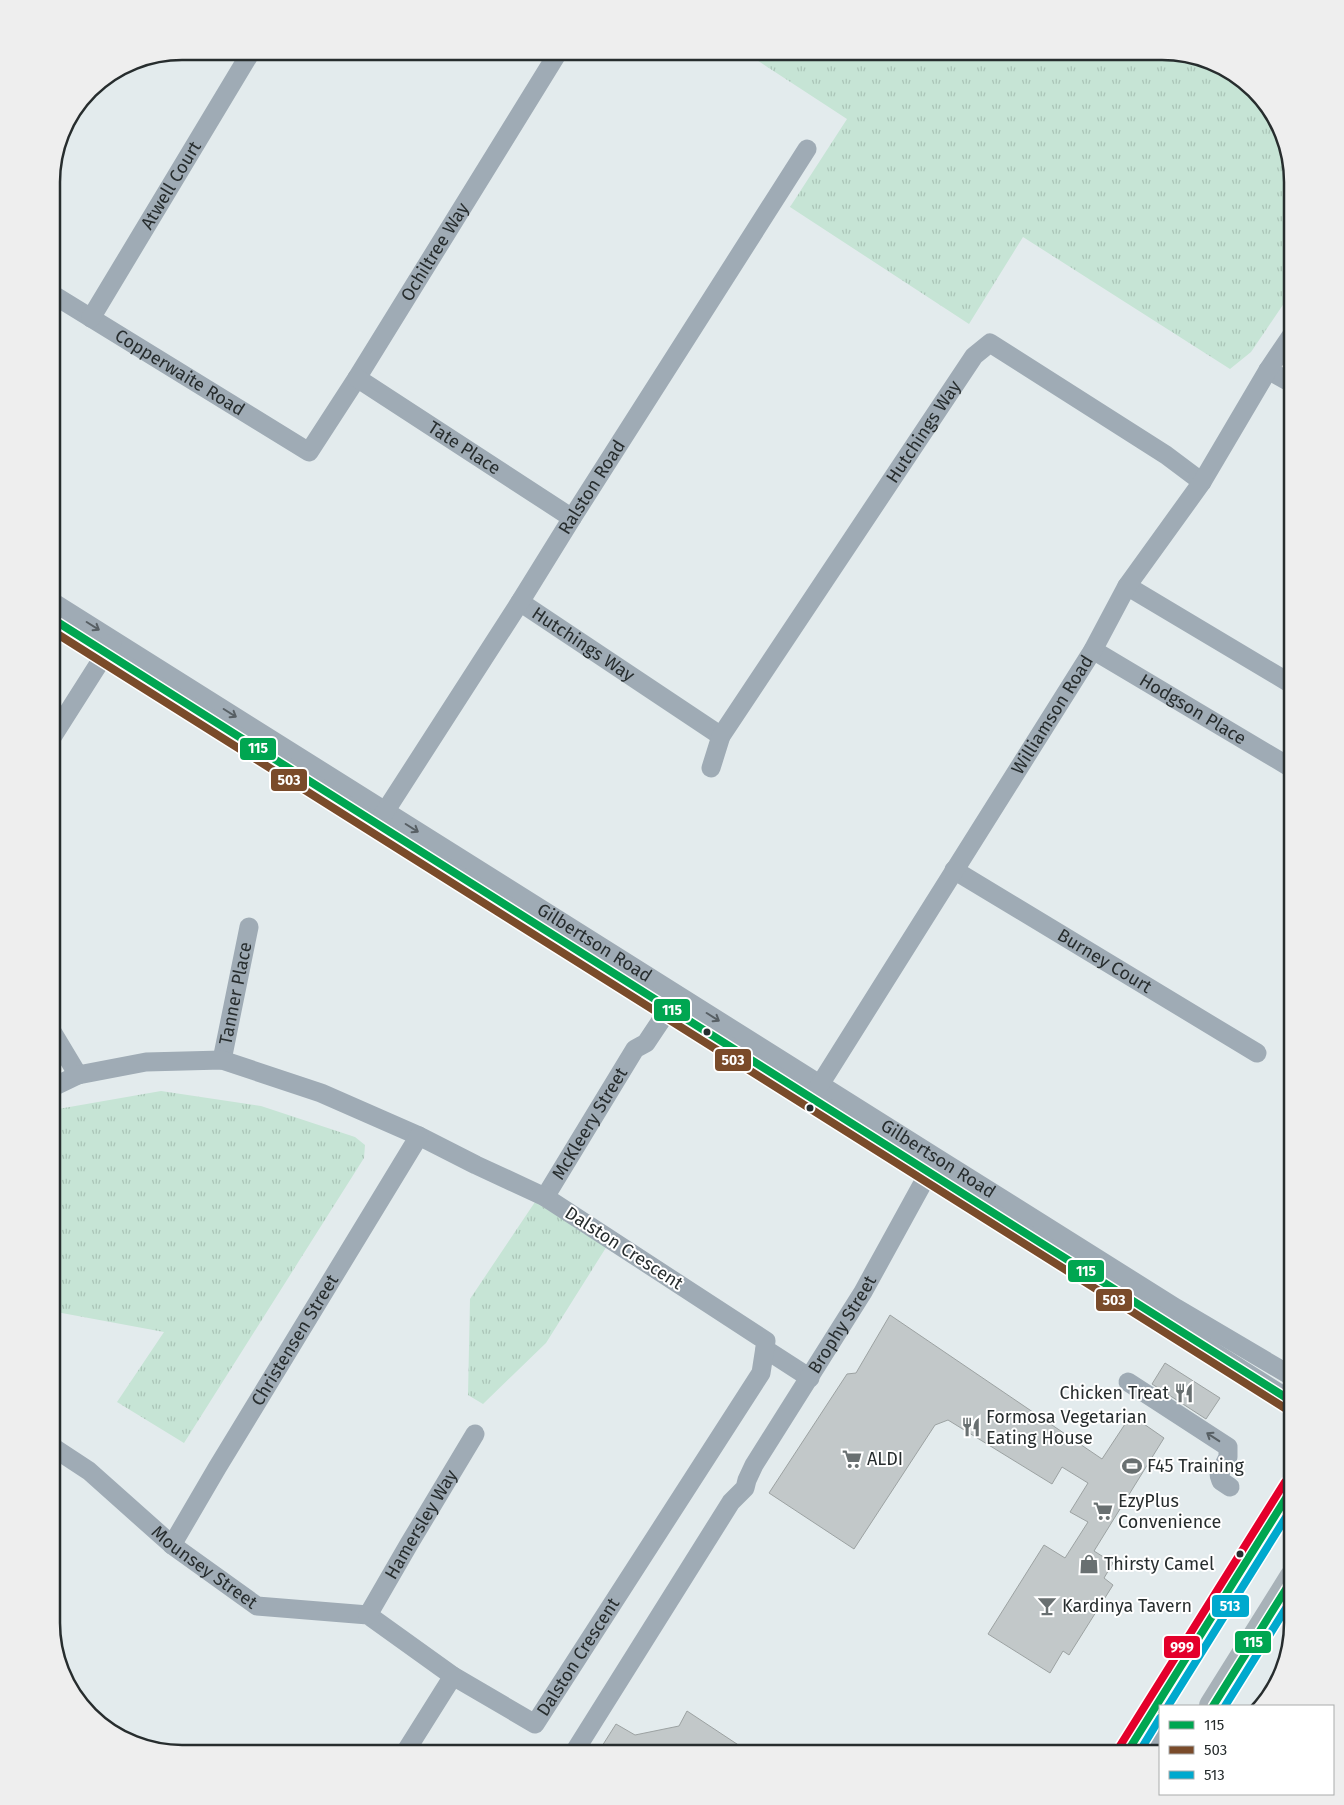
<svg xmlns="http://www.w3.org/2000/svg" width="1344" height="1805" font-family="'Fira Sans',sans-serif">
<defs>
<pattern id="park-tufts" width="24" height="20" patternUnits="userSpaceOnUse" patternTransform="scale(1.25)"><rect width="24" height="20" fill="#c6e4d5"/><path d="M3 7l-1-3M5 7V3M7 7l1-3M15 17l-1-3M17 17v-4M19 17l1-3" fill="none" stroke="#aac4b7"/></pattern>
</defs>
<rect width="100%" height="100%" fill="#e3ebed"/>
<path fill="url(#park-tufts)" d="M743,51L1170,52L1227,69L1271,110L1293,182V290L1251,352L1230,369L1023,237L969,324L790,207L847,119Z
M161,1091L261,1106L355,1137L365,1145L364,1158L184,1443L117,1402L164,1332L51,1311V1112L58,1109Z
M535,1202L607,1246L546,1343L483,1404L468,1395L470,1299Z"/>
<path fill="#c2c8c9" stroke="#9ca2a2" d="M890,1315L1102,1459L1131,1415L1164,1438L1094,1551L1113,1563L1104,1578L1113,1585L1069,1655L1063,1651L1050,1673L988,1634L1044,1545L1065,1558L1088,1522L1070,1512L1088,1483L1062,1467L1052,1484L948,1420L935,1425L854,1549L769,1493L847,1374L856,1373Z
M1165,1363L1220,1398L1206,1419L1152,1384Z
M687,1711L752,1754H597L616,1724L635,1735L679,1726Z"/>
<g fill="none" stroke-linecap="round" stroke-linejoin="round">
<g stroke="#9fabb5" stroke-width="19">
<path id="s1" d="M52,294L309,452L357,378L559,51"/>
<path id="s2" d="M91,318L251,52"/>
<path d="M1268,370L1293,384"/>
<path id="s3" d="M357,378L572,518"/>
<path d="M1127,586L1293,685"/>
<path id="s4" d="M51,601L937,1158L1176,1308L1293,1377"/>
<path id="s5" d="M520,602L721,736"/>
<path d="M51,618L1293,1402"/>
<path id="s6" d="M1093,650L1293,769"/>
<path d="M51,739L112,643"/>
<path id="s7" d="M711,768L721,736L974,356L990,343L1166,455L1202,482"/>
<path id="s8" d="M379,821L520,602L572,518L807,149"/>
<path id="s9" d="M954,870L1257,1053"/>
<path d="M51,1030L78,1075"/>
<path id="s10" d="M222,1060L249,927"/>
<path id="s11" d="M814,1094L1093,650L1127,586L1202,482L1268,370L1293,333"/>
<path id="s12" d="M545,1197L635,1049L646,1043L676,998"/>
<path d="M765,1349L810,1378"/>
<path d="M1128,1382L1228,1447V1457L1219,1475L1221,1481L1230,1487"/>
<path id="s13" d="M51,1446L89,1471L172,1545L257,1606L368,1615L453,1676L535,1724L761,1373L766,1341L545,1197L476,1165L419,1136L321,1093L222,1060L146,1062L78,1075L51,1088"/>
<path id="s14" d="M172,1545L217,1468L419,1136"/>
<path id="s15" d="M368,1615L409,1544L475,1434"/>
<path d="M1133,1743L1160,1739"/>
<path d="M404,1754L453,1676"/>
<path id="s16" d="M573,1754L731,1502L745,1488L747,1480L754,1465L863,1292L935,1161"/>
</g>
<path stroke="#a8b2b8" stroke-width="28" d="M1213,1706L1293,1578
M1126,1754L1293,1487"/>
<defs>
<path id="bus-1" d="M51,618L1293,1402
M1213,1706L1293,1578
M1126,1754L1293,1487"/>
<path id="bus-2" d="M51,630L1288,1410"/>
<path id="bus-3" d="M1168,1706L1293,1506
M1225,1706L1293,1597
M1138,1754L1160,1718"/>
<path id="bus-4" d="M1118,1749L1285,1482"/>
</defs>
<use href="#bus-1" stroke="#fff" stroke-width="11"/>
<use href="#bus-2" stroke="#fff" stroke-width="11"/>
<use href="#bus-3" stroke="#fff" stroke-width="11"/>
<use href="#bus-4" stroke="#fff" stroke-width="11"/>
<use href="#bus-1" stroke="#00a651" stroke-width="8"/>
<use href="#bus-2" stroke="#7a4b2a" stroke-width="8"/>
<use href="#bus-3" stroke="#00a9ce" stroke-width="8"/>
<use href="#bus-4" stroke="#e4002b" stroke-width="8"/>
</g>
<defs><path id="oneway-shaft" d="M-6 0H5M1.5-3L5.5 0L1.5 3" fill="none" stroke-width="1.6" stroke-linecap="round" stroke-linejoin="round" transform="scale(1.25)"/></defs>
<g stroke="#575f64">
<use href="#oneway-shaft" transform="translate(93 626) rotate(32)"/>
<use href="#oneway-shaft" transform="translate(230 713) rotate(32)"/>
<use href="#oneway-shaft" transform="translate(412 828) rotate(32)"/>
<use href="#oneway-shaft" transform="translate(713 1017) rotate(32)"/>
<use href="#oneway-shaft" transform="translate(1213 1437) rotate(-147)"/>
</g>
<defs>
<symbol id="restaurant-bare" viewBox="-9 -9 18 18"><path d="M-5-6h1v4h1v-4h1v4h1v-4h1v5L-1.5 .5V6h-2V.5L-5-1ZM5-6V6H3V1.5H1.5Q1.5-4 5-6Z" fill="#697071" stroke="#fff" stroke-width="2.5" paint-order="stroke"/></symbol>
<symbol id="supermarket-bare" viewBox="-9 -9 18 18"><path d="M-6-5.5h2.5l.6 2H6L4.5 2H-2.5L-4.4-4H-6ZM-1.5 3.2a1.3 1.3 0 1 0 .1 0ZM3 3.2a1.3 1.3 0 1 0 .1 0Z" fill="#697071" stroke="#fff" stroke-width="2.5" paint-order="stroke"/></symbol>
<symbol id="stadium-bare" viewBox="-9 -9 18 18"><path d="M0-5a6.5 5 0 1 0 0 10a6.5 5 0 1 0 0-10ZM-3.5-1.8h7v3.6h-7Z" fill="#697071" stroke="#fff" stroke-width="2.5" paint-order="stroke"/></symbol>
<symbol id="shop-bare" viewBox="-9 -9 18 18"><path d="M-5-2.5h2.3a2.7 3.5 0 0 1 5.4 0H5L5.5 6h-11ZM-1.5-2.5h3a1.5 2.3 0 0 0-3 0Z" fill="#697071" stroke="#fff" stroke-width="2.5" paint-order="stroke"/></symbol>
<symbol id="bar-bare" viewBox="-9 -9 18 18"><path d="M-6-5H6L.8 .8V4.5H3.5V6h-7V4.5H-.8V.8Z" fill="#697071" stroke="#fff" stroke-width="2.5" paint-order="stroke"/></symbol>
</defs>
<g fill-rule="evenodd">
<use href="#restaurant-bare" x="1170" y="1379" width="28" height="28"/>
<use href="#restaurant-bare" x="957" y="1413" width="28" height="28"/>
<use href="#supermarket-bare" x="838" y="1445" width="28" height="28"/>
<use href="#stadium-bare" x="1118" y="1452" width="28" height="28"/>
<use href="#supermarket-bare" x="1089" y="1497" width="28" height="28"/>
<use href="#shop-bare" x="1075" y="1550" width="28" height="28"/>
<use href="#bar-bare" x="1033" y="1592" width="28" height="28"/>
</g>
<g fill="#272d2e" stroke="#fff" stroke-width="2">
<circle cx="707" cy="1032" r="4.5"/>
<circle cx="810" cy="1108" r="4.5"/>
<circle cx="1240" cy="1554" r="4.5"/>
</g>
<g text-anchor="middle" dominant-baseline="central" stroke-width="4" stroke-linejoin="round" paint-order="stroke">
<g font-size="18" fill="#272d2e" stroke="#fff">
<text stroke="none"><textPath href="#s2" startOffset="155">Atwell Court</textPath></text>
<text stroke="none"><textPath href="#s1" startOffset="538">Ochiltree Way</textPath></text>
<text stroke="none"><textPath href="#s1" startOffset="150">Copperwaite Road</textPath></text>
<text stroke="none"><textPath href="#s7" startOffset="399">Hutchings Way</textPath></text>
<text stroke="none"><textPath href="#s3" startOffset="128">Tate Place</textPath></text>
<text stroke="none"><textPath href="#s8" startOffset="396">Ralston Road</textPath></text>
<text stroke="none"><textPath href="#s5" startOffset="76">Hutchings Way</textPath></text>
<text stroke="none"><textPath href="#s6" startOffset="116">Hodgson Place</textPath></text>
<text stroke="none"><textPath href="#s11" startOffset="448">Williamson Road</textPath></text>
<text stroke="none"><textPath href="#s4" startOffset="642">Gilbertson Road</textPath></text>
<text stroke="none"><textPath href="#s9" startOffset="176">Burney Court</textPath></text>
<text stroke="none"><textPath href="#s10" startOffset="68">Tanner Place</textPath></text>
<text stroke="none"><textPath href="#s12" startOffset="86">McKleery Street</textPath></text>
<text stroke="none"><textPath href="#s4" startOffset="1048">Gilbertson Road</textPath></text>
<text transform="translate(624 1248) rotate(33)">Dalston Crescent</text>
<text stroke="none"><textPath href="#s16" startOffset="508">Brophy Street</textPath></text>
<text stroke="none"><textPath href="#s14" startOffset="239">Christensen Street</textPath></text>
<text stroke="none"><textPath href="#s15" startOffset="105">Hamersley Way</textPath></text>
<text stroke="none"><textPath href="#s13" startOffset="196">Mounsey Street</textPath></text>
<text stroke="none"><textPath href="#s13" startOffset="652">Dalston Crescent</textPath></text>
</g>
<g font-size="18" fill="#272d2e" stroke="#fff" text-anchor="start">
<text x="1169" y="1393" text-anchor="end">Chicken Treat</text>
<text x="986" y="1417">Formosa Vegetarian<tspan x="986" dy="21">Eating House</tspan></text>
<text x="867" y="1459">ALDI</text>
<text x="1147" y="1466">F45 Training</text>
<text x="1118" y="1501">EzyPlus<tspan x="1118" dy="21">Convenience</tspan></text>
<text x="1104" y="1564">Thirsty Camel</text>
<text x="1062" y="1606">Kardinya Tavern</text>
</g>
</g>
<path d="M0 0H1344V1805H0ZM182 60H1162A122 122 0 0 1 1284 182V1623A122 122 0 0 1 1162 1745H182A122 122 0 0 1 60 1623V182A122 122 0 0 1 182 60Z" fill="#eee" fill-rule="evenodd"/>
<path fill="none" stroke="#272d2e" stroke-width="2.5" d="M182 60H1162A122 122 0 0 1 1284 182V1623A122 122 0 0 1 1162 1745H182A122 122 0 0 1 60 1623V182A122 122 0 0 1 182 60Z"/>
<g stroke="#fff" stroke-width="2">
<rect x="239" y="737" width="38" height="24" rx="5" fill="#00a651"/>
<rect x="270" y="768" width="38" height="24" rx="5" fill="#7a4b2a"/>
<rect x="653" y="998" width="38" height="24" rx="5" fill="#00a651"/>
<rect x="714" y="1048" width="38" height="24" rx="5" fill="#7a4b2a"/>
<rect x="1067" y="1259" width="38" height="24" rx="5" fill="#00a651"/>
<rect x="1095" y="1288" width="38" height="24" rx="5" fill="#7a4b2a"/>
<rect x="1211" y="1594" width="39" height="24" rx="5" fill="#00a9ce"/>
<rect x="1234" y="1630" width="38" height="24" rx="5" fill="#00a651"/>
<rect x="1163" y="1635" width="38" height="24" rx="5" fill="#e4002b"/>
</g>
<g font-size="14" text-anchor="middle" font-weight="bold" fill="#fff">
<text x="258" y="753">115</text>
<text x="289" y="785">503</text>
<text x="672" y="1015">115</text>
<text x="733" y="1065">503</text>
<text x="1086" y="1276">115</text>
<text x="1114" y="1305">503</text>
<text x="1230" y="1611">513</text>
<text x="1253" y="1647">115</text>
<text x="1182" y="1652">999</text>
</g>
<rect x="1159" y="1705" width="175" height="90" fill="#ffffff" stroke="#a9abab"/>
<rect x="1169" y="1721" width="25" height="8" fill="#00a651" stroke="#a9abab"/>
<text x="1204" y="1730" font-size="15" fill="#272d2e">115</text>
<rect x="1169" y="1746" width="25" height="8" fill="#7a4b2a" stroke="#a9abab"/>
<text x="1204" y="1755" font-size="15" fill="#272d2e">503</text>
<rect x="1169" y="1771" width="25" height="8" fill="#00a9ce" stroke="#a9abab"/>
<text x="1204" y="1780" font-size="15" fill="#272d2e">513</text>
</svg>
